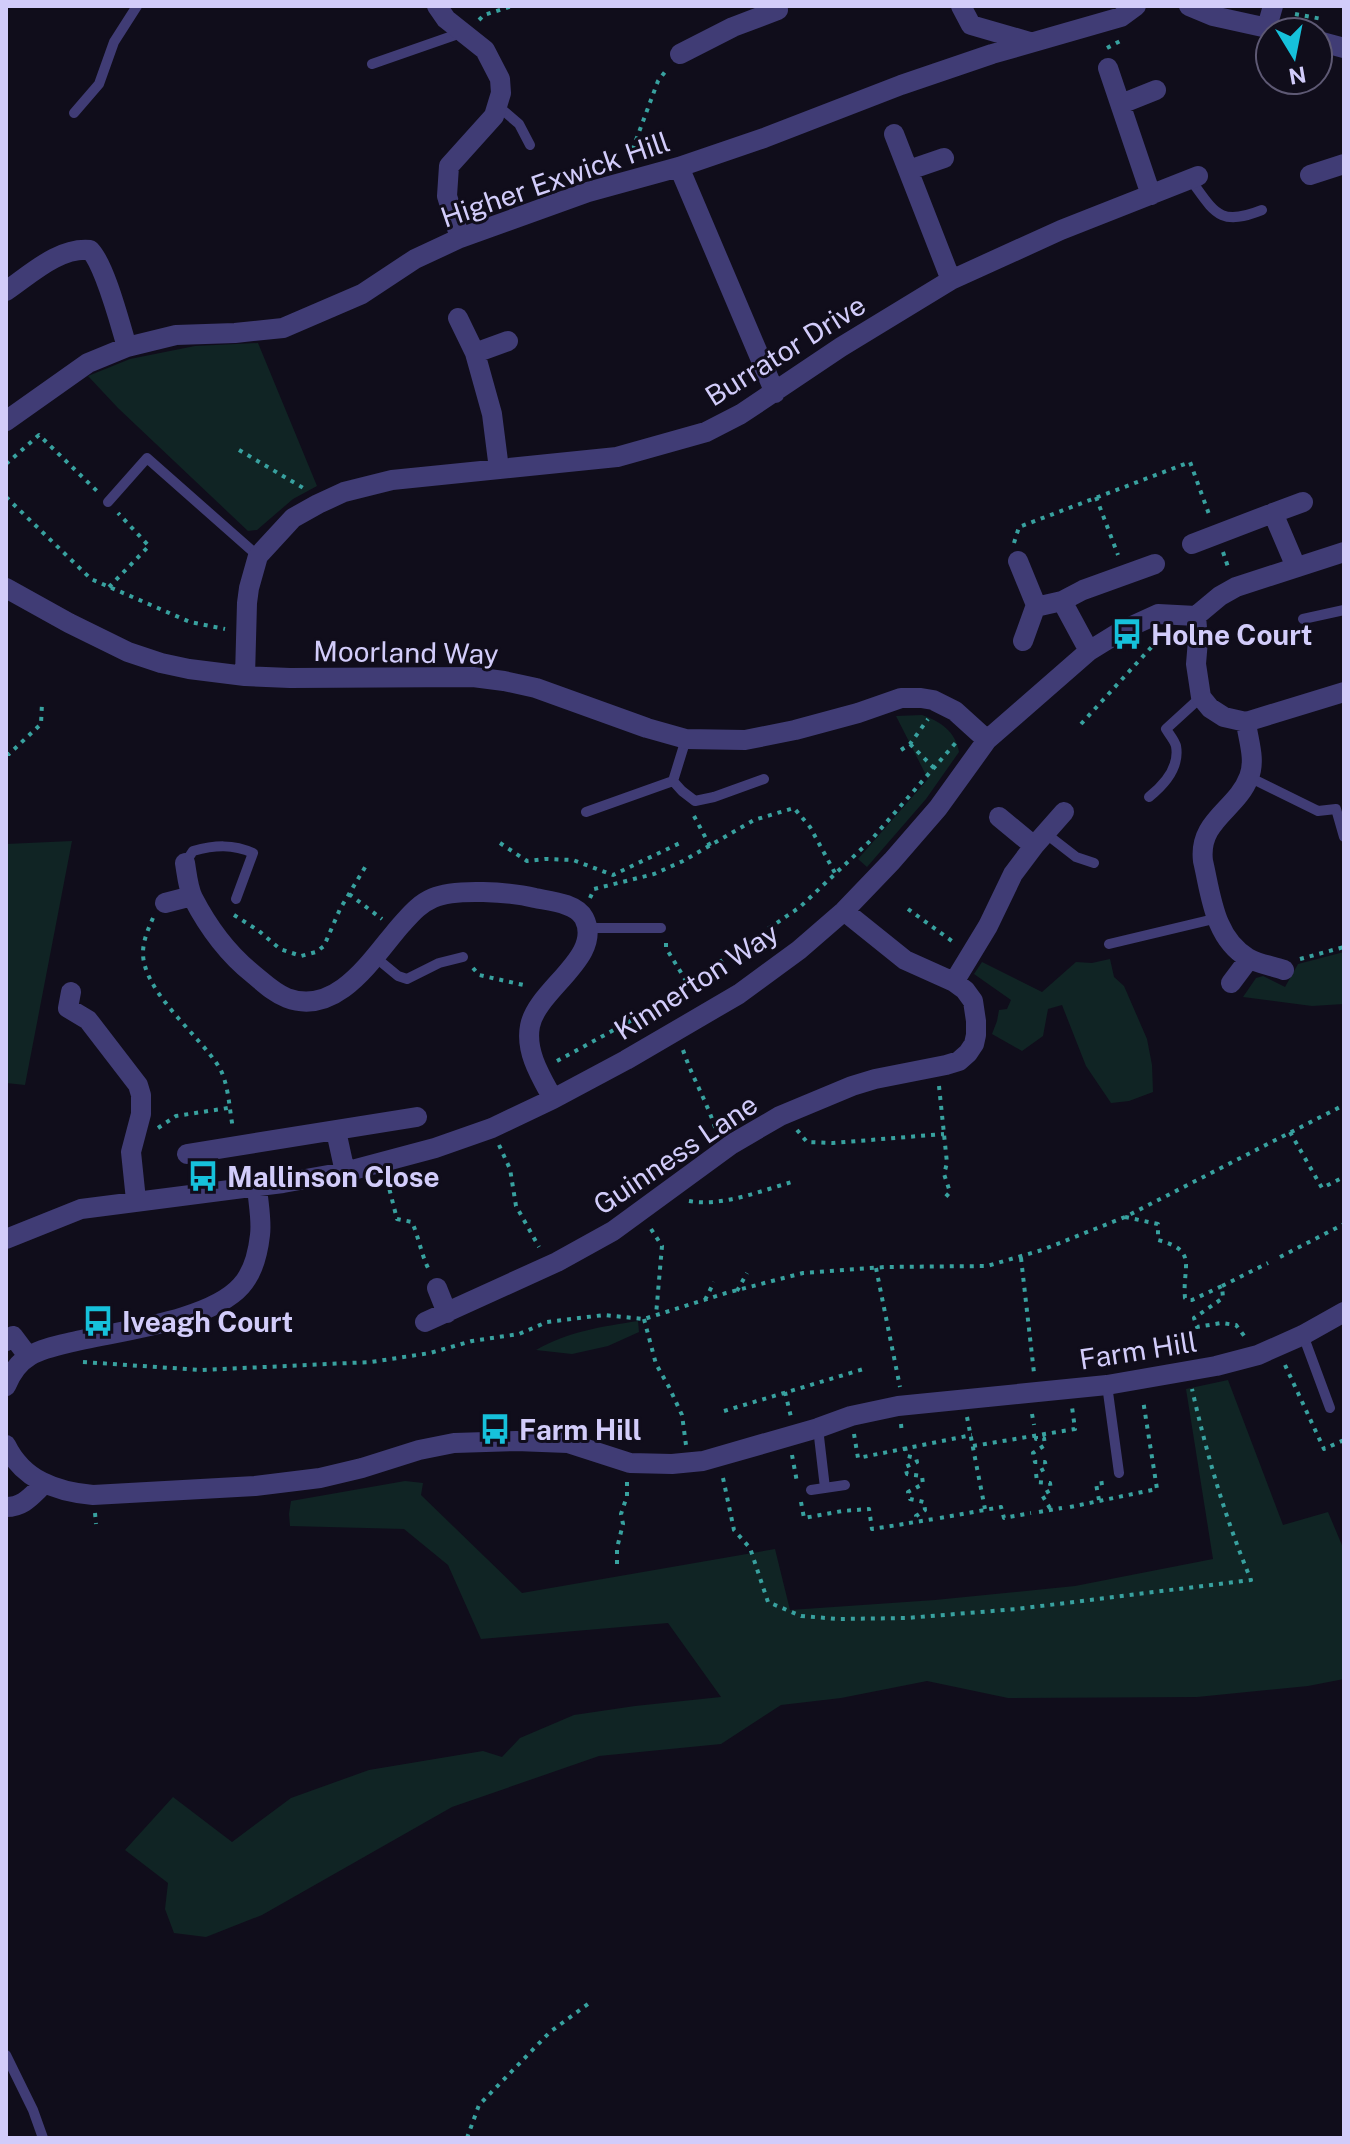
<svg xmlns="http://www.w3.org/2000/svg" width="1350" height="2144" font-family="'Public Sans',sans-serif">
<rect width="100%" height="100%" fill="#100d1b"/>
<path fill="#102424" d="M258,343L317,486L293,499L257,530L248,531L118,408L88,376L130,359L195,346Z
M922,715C940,721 956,732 959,752L926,799L867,867L858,859L928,779L896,716Z
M72,841L25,1085L6,1083V844Z
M1344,952V1004L1312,1006L1243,997L1256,978L1263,976L1285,987L1298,964Z
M1110,959L1114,977L1124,986L1147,1039L1152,1065L1153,1092L1129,1101L1111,1103L1086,1066L1062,1005L1048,1009L1043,1036L1022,1051L992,1034L997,1021L999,1010L1007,1009L1011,1000L974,974L982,962L1042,992L1076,962L1092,963Z
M638,1321L639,1332L608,1346L572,1354L536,1350C570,1331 600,1327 638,1321Z
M1228,1380L1283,1525L1328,1512L1344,1550V1679L1308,1686L1197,1697L1008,1698L927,1681L841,1698L781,1705L721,1744L599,1756L452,1807L262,1915L206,1937L174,1933L165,1909L168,1883L125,1850L173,1797L232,1842L291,1798L369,1770L483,1751L502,1757L520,1738L574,1715L635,1706L721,1697L668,1623L481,1639L448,1565L404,1529L290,1526L289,1514L291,1501L405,1481L423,1483L421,1495L522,1593L775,1549L790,1610L935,1600L1075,1586L1213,1559L1186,1389Z"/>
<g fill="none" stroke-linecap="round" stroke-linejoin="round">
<path stroke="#38a19f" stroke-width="4" stroke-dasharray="4 6" stroke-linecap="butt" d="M1295,14L1322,19
M479,20L484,15L512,6
M1107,48L1124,39
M629,159L658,81L668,68
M239,450L305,489
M6,464L39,435L98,492
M6,497L91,579L190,622L225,629
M1096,497L1118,555
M1014,543L1019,527L1190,462L1210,517
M1223,552L1229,570
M109,587L149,546L118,513
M1081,724L1157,641V636
M910,744L934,768
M901,750L910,744L928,719
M6,754H9L41,724L42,703
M694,816L710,846
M500,843L527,861L545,859L573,860L613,875L680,843
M349,894L382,919
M590,898L594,889L654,874L683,861L754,820L794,808L810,827L835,873
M908,909L956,944
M234,915L259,931L280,949L301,956L316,952L324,946L340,909L367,864
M153,918C148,929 143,941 143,953C143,992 200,1036 219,1067C229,1084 229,1109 233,1128
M666,943V948L688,984
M1300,959L1344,947
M473,968L479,975L528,986
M683,1050C692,1077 707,1102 716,1130
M557,1061L645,1013L800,907L871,840L959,739
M939,1086L947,1163L944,1174L950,1192L943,1200
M158,1128L176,1116L228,1108
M797,1130L807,1142L833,1143L944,1134
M1290,1132L1322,1188L1344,1177
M499,1145L510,1169L516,1206L539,1247
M387,1180L397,1219L412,1222C419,1238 421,1254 429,1270
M689,1201C722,1207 760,1191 792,1182
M1125,1217L1158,1224V1240C1199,1251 1182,1266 1185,1298L1188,1300H1192L1222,1286L1223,1298L1194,1318L1197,1327L1221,1323L1236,1325L1245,1337
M651,1229L662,1246L656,1315
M1280,1257L1344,1224
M1021,1258L1034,1373
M876,1268L900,1387
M1222,1286L1268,1263
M737,1291L747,1273
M705,1300L714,1282
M644,1319L656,1364L669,1387L682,1415L686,1445
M83,1362L201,1370L371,1362L430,1353L472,1341L519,1334L547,1322L604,1315L644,1319L726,1293L803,1273L885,1267L987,1266L1042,1250L1125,1217L1344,1105
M1285,1365L1324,1449L1344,1440
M785,1392L791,1417
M724,1411L867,1368
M1032,1414L1034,1425
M967,1417L985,1509
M901,1424L902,1434
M854,1434L858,1458L972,1435
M1036,1436V1439L1044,1438L1045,1445L1033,1453L1035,1462H1045L1046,1468L1036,1473L1037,1482L1050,1483L1051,1490L1042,1495L1051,1510
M973,1446L1075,1429L1072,1407
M905,1447L907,1456L916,1458L917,1462L905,1467L907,1474L922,1476L923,1484L908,1492L910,1499L924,1502L925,1510L916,1516L917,1522
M792,1455L797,1482
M723,1478L734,1530L750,1548L768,1602L801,1616L838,1619L907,1618L1017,1609L1251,1580C1225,1518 1207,1455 1192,1389
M1099,1500L1096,1484L1109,1482
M801,1502L804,1518L842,1511L869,1509L872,1529L904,1524
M1070,1507L1157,1489L1143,1400
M1039,1512L1062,1508
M95,1513L96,1524
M940,1518L1001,1507L1004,1518L1031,1513
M909,1523L934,1519
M617,1564V1548L623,1524L621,1514L627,1496V1480
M467,2138L479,2105L550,2032L592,2001"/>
<path stroke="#403c75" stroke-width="10" d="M372,64L461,33
M498,106L519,124L530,145
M74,113L99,84L114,42L137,6
M1190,179C1215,213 1219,227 1262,210
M108,502L147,458L258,556
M1303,619L1344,610
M1249,777L1318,811L1336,809L1344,837
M673,781L682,791L695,801L714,797L764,779
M1149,797C1164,785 1180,768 1176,746C1175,741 1169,734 1166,729L1201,697
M586,812L673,781L686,739
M1045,833L1076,857L1094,863
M185,863L193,851C215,845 233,844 253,853L236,899
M587,928H661
M1109,944L1218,918
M375,957L398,976L407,979L439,963L463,957
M1303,1335L1330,1408
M1107,1385L1119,1473
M818,1428L825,1488
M811,1490L845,1485
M6,2055L33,2110L43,2138"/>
<path stroke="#403c75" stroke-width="20" d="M437,6L446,19L485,50L500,79L501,93L494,116L449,166L447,196L460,238
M961,6L971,25L1030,42
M1189,6L1213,16L1286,32
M1267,27L1273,6
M1318,41L1344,48
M680,54L733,27L778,10
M1108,68L1151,195
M1121,104L1156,90
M894,134L951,280
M679,167L775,393
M909,170L944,158
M1310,175L1344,164
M6,291C31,274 59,247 90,250C105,265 120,324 127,347
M458,318L475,353L492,414L499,469
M475,353L508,341
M6,421L88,363L127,347L176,335L235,333L283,328L362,294L415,259L460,238L588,192L679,167L764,138L901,85L992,54L1121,17L1136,6
M1273,513L1303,502
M1192,544L1273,513L1296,567
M1018,561L1036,605L1040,606L1062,601
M6,588L69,623L128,652L161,663L189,669L245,676L290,678L473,677L504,681L536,688L647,728L686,739L745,740L795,730L858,713L901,698H921L933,700L955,711L987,740
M1196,616L1198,640L1196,664L1201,697L1210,708L1224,717L1246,722L1344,692
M1023,641L1036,605
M1089,651L1062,601L1083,590L1155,564
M245,676L247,603L249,588L258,556L293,518L318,504L344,492L392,480L617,457L706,432L741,414L841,347L951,280L1061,230L1198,176
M1246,722C1248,740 1256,759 1249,777C1237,810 1198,820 1203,861C1211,895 1214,938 1248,958C1258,964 1273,966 1284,970
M999,817L1034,846
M185,863C187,875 188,888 193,898C208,927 228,954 253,974C264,983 274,993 287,998C338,1017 373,957 401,925C411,914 419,904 433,898C455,888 511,892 535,898C549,901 576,903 584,918C604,957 537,989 530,1026C525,1052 541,1077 553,1099
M165,903L192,896
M954,982L988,926L1013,874L1034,846L1064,812
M1231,983L1249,959
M71,992L68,1008L88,1020L138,1085L141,1095V1114L131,1152L136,1200
M336,1131L345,1172
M187,1154L417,1117
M6,1239L81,1209L283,1183L345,1172L435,1148L492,1128L553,1099L626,1060L739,994L799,950L844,911L892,861L938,808L987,740L1089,651L1123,630L1158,614L1196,616L1220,596L1236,587L1344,552
M437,1288L447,1313
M425,1322L557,1262L613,1231L732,1144L780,1116L852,1086L875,1079L946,1065L959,1061L968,1053L974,1044L976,1035V1021L973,1001L965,990L954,982L905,960L844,911
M6,1341L13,1336L28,1356
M6,1386C18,1355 38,1350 68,1343C115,1331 209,1322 241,1286C253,1273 258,1253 260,1235C262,1220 258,1202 257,1186
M6,1445C23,1480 56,1492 93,1495L255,1486L320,1478L362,1468L419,1450L454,1443L516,1441L568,1443L630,1463L672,1464L703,1461L818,1428L851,1416L898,1406L1107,1385L1216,1366L1258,1355L1303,1335L1344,1312
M6,1507C24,1507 32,1495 44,1484"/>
</g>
<defs>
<symbol id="bus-bare" viewBox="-9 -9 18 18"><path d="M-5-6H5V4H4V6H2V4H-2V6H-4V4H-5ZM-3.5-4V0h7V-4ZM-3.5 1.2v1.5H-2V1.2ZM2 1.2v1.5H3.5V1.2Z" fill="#16c1db" stroke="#100d1b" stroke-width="2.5" paint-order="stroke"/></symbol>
</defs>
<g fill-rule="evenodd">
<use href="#bus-bare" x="1105" y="612" width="44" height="44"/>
<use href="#bus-bare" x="181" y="1154" width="44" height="44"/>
<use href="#bus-bare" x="76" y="1299" width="44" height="44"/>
<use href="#bus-bare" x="473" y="1407" width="44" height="44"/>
</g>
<g text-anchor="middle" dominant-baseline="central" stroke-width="6" stroke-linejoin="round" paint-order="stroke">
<g font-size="28" fill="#d2ccfa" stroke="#100d1b">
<text transform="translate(555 179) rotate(-19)">Higher Exwick Hill</text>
<text transform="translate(785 350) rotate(-32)">Burrator Drive</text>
<text transform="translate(406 652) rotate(1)">Moorland Way</text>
<text transform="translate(696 981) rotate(-33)">Kinnerton Way</text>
<text transform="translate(675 1154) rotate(-34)">Guinness Lane</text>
<text transform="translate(1138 1350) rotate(-9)">Farm Hill</text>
</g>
<g font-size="28" font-weight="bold" fill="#d2ccfa" stroke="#100d1b" text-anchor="start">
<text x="1151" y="634">Holne Court</text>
<text x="227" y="1176">Mallinson Close</text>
<text x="122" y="1321">Iveagh Court</text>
<text x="519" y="1429">Farm Hill</text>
</g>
</g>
<rect width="1350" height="2144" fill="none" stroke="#d2ccfa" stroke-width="16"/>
<g transform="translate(1294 56) rotate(170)"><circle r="38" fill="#100d1b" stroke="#5e5974" stroke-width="2"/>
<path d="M0-6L14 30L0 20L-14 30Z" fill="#16c1db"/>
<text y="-12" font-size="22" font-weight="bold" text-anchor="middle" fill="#d2ccfa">N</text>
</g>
</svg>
